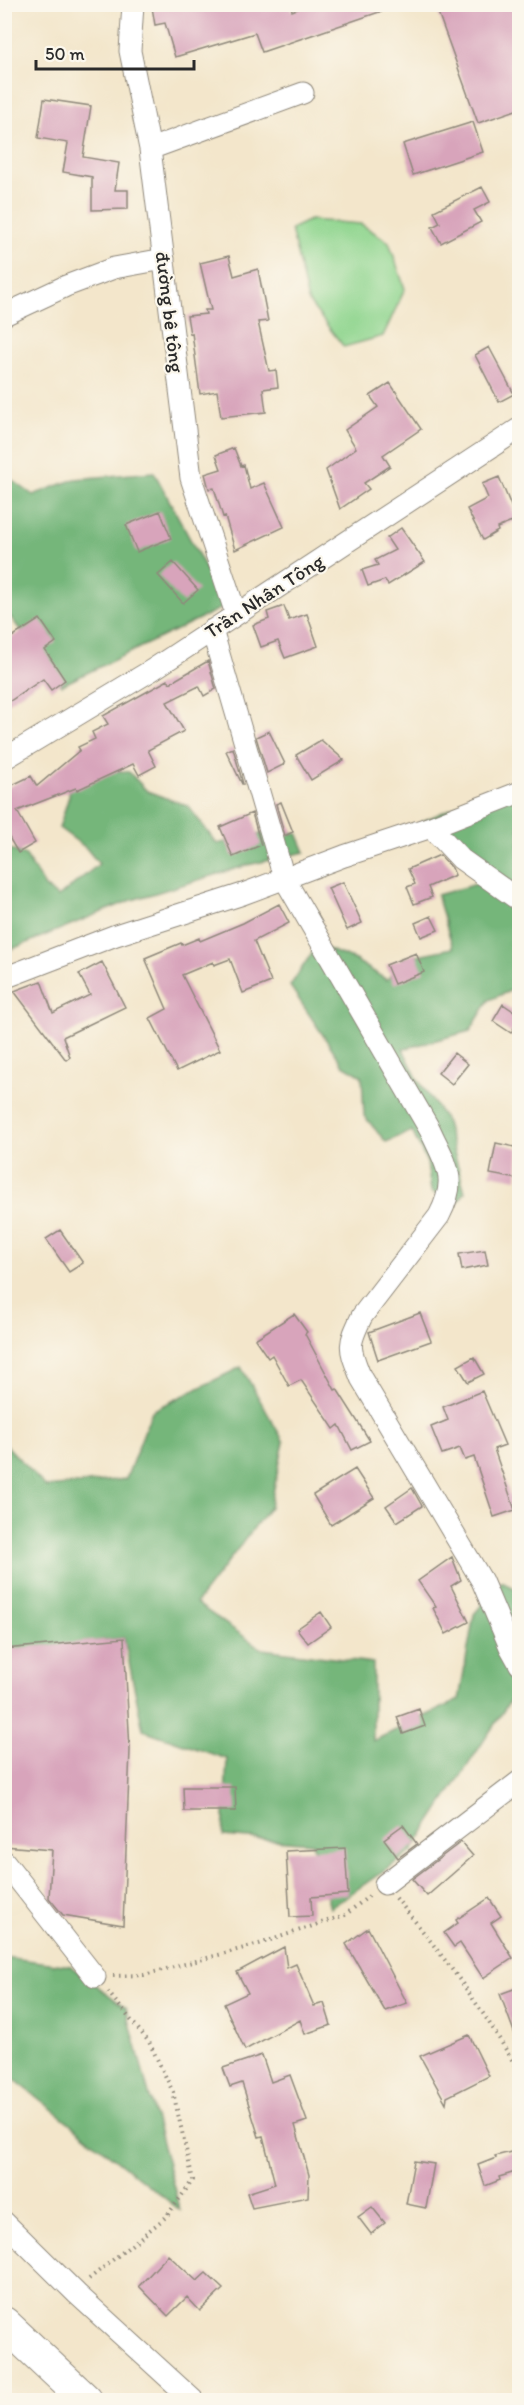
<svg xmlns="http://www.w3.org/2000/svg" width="524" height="2405" font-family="Itim,sans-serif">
<rect width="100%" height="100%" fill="#fbf7ec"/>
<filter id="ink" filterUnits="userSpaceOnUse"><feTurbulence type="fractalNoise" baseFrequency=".0167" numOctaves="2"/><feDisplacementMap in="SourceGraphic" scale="12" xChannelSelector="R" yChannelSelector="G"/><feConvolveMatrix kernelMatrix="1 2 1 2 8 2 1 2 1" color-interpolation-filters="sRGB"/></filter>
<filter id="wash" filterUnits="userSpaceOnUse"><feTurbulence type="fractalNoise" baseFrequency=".008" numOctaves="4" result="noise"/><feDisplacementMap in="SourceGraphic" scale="24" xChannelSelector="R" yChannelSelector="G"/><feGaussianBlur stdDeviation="1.35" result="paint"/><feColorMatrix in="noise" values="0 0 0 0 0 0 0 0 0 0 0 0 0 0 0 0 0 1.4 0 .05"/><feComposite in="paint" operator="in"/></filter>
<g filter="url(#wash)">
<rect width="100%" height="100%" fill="#f3e6cb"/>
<path fill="#90d58f" stroke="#5e805d" stroke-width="1.5" d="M310,220L361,224L389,242L405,289L383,336L344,347L308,301L291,229Z"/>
<path fill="#74b67a" stroke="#507052" stroke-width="1.5" d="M154,472L226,606L62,685L5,610V475L33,495L75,479Z
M93,768L129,772L147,791L188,806L217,844L274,831L297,833L305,852L248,865L129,901L5,952V847L26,856L45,887L58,897L99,864L86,848L59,828L69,796L70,776Z
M519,779V891L423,821Z
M480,883L519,899V987L489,1000L470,1031L403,1049L418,1080L445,1119L465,1192L455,1206L431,1191L427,1163L412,1131L386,1142L364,1116L362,1076L343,1065L290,986L317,945L355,960L387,980L403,958L453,948L437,895Z
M241,1367L284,1442L270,1507L196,1603L262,1649L373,1663V1741L459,1700L474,1614L502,1581L519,1591V1687L411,1852L330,1908L312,1843L223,1836L227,1759L143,1730L124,1638L5,1651L4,1443L46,1487L126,1479L152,1411Z
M4,1957L71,1966L126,2008L180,2210L5,2072Z"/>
<g id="blocks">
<path fill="#d8a4bb" d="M173,4H291L292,11L311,4H394V7L262,52L255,33L175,57L165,23L155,25L152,7Z
M435,4H519V109L478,123Z
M44,99L91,106L83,157L119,163L115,190H128V209L92,210V177L63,172L68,143L38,138Z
M473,122L483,152L413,175L403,144Z
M482,187L490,202L474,210L481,222L441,243L432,227L440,223L434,211Z
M229,256L234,276L258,269L268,321L258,322L269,371L276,370L278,387L263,389L266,412L221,417L217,391L200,394L192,333L190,334L187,316L206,314L205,310H211L200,263Z
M489,347L514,394L499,402L475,355Z
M390,383L421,429L383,455L390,466L364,483L369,489L340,509L326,470L356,448L345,430L378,407L370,396Z
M234,448L241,466L244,465L250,489L264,483L284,527L235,550L225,516L223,517L214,488L209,489L205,474L221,469L216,455Z
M499,477L517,520L497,528L498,531L483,540L467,509L488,498L482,484Z
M160,511L171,538L137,552L126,525Z
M401,528L425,562L388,585L385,580L368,586L362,570L378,565L375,560L395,550L387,538Z
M173,562L198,590L183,603L158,575Z
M284,606L289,620L307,614L318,646L285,658L278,641L261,647L253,625L269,619L267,612Z
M40,619L56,642L45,650L65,680L51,690L43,679L4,705V642Z
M208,661L216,689L204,696L199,686L167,702L184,731L148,750L156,766L139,775L133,764L77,790L76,788L17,811L35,843L18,853L4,829V789L31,776L37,786L80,750L78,747L95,739L92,732L108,724L103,716L168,680L170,683Z
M269,731L285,764L267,773L256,737Z
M321,740L344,760L311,780L296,755Z
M233,748L243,784H242L226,751Z
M281,802L293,832L285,836L276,804Z
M252,813L261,845L233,857L220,827Z
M440,855L452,868L455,875L428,887L432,897L414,904L407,887L415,884L408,869Z
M343,882L362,923L347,930L328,888Z
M279,904L289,923L254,941L271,982L243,993L230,959L214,965L213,962L182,975L220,1050L177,1071L150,1018L167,1009L145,958L181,943L182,945L199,938L200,941L243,923Z
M431,916L438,930L421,937L415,923Z
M416,953L424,972L394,984L386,965Z
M102,962L125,1007L63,1037L70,1057L66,1060L14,991L41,981L53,1013L90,995L79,974Z
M503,1004L519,1015V1020L511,1033L493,1021Z
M454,1053L468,1064L452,1084L438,1073Z
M496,1143L519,1148L517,1179L490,1174Z
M60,1230L83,1263L69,1272L46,1239Z
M485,1250L488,1265L462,1270L459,1254Z
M420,1313L431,1341L378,1360L369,1332Z
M294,1314L307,1332L305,1334L335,1390L337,1389L370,1441L352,1450L339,1425L334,1429L301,1380L289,1386L272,1355L268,1358L255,1339Z
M474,1357L484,1374L468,1382L458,1366Z
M482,1391L505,1445L494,1449L515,1510L494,1517L474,1457L465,1460L460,1448L442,1454L431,1427L448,1420L443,1407Z
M355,1469L374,1498L331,1525L313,1495Z
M412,1488L422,1506L397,1522L386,1506Z
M452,1557L461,1580L451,1586L469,1622L446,1634L433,1608L436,1607L418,1581Z
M321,1612L331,1627L308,1643L297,1629Z
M124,1638L130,1750L123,1925L63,1915L49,1898L52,1850L4,1846V1649Z
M419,1709L425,1726L403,1734L397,1717Z
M183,1787H235L236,1811H184Z
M403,1825L417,1844L398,1858L384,1839Z
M461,1842L473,1856L427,1896L412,1879Z
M345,1848L348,1894L311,1897L312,1916L290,1917L286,1851Z
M489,1898L501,1916L491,1923L513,1958L483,1978L460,1943L454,1947L444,1933L458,1923L456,1920Z
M368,1928L407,2003L385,2011L346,1944Z
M284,1947L287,1968L296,1964L314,2006L324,2003L331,2025L305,2034L300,2020L245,2050L224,2004L248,1993L237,1972Z
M519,1987V2040H517L500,1994Z
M469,2035L489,2076L447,2097L446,2103L420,2056Z
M262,2055L271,2082L290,2075L307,2121L295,2125L309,2175L308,2197L252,2208L247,2193L275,2184L263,2136L259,2137L242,2083L230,2087L223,2068Z
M519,2150V2171L499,2177L500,2180L485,2186L478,2165L496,2158L495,2156Z
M414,2161L434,2164L426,2208L406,2204Z
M372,2207L385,2223L371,2234L358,2217Z
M168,2255L197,2281L206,2273L223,2289L200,2311L187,2297L168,2316L139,2286Z"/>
</g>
</g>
<g filter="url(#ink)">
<use href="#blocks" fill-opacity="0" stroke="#8f887b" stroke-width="1.5"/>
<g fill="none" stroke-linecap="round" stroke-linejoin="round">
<defs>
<path id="minor" d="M133,4L130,51L150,149L191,478L236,614
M150,149L303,93
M4,315L66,286L114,268L164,259
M212,630L284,878L430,1130C446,1165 459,1178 439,1216L362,1316C347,1347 349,1347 361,1378L482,1581L510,1647L520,1665
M4,759L152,670L520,428
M431,827L461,859L520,901
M4,978L116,935L243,894L344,856L431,827L520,792
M4,1861L95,1977
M385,1884L520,1781
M4,2222L77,2294L193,2400"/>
<path id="highway" d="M4,2323L86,2400"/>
</defs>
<use href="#minor" stroke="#8f887b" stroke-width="23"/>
<use href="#highway" stroke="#8f887b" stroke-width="34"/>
<path stroke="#8f887b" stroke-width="4" stroke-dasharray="1.5 4.5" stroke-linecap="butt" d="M396,1898C442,1954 485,2011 520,2074
M113,1976L144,1975L259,1944L345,1915L369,1896
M89,2279L166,2217L193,2180L173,2092L149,2042L108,1992"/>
<use href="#minor" stroke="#fff" stroke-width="21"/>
<use href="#highway" stroke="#fff" stroke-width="32"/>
</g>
</g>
<g text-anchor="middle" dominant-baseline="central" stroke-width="4.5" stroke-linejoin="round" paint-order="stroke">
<g font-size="20" fill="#2b2b2b" stroke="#fbf7ec">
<text transform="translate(170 312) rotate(83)">đường bê tông</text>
<text transform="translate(264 596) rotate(-33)">Trần Nhân Tông</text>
</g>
</g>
<rect width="524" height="2405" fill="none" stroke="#fbf7ec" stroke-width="24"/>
<path d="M36 60v9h158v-9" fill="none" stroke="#2b2b2b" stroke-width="3"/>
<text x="45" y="60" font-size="18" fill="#2b2b2b" stroke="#fbf7ec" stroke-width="4.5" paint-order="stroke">50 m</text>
</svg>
